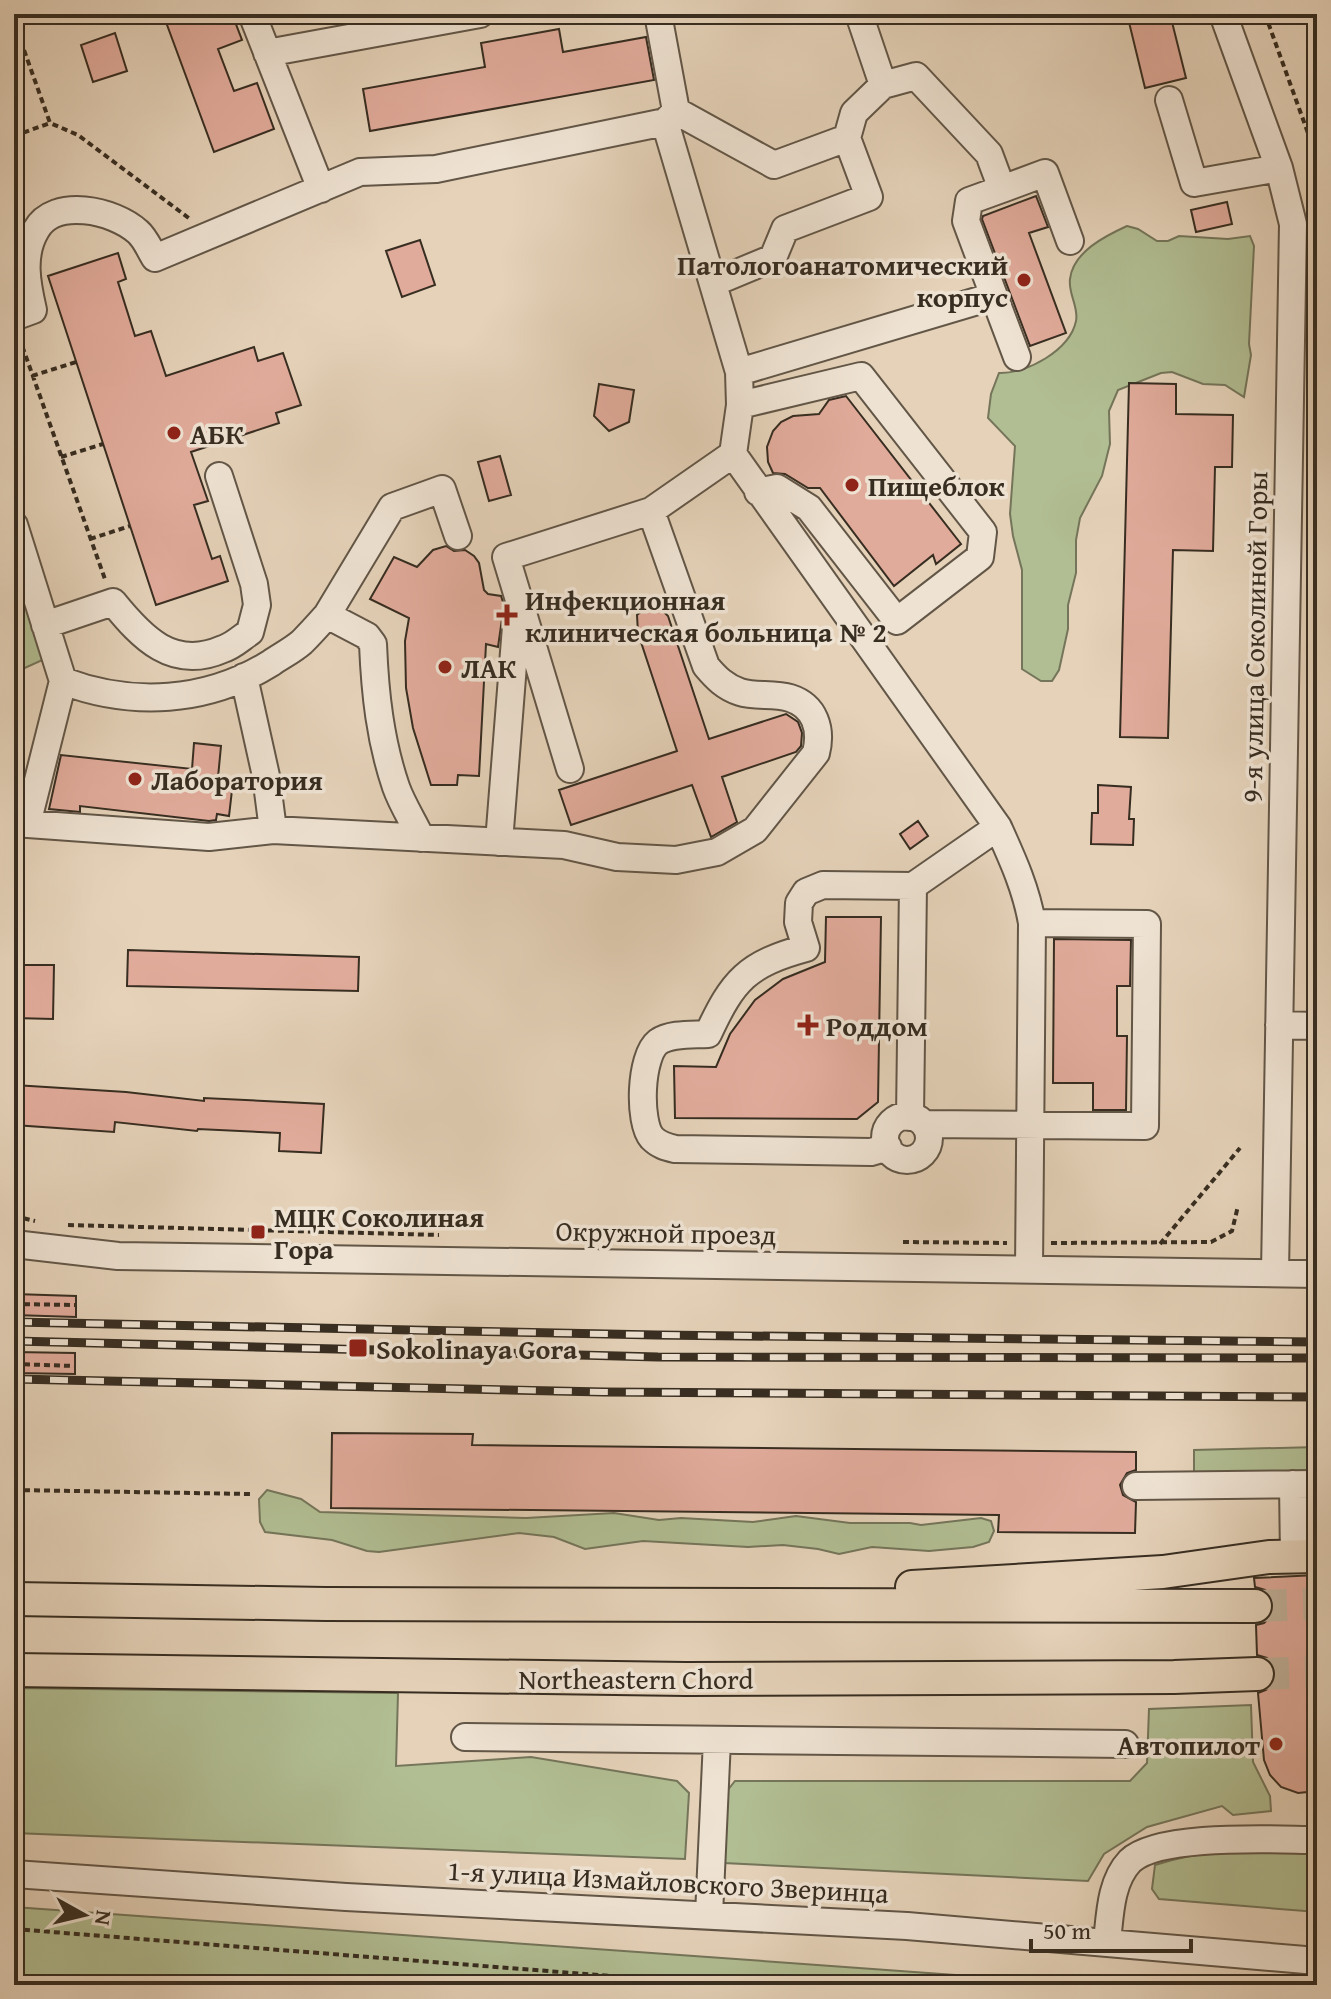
<svg xmlns="http://www.w3.org/2000/svg" width="1331" height="1999" font-family="'Gentium Book Plus',serif">
<rect width="100%" height="100%" fill="#e5d2b9"/>
<filter id="stains"><feTurbulence type="fractalNoise" baseFrequency=".0025" numOctaves="4"/><feColorMatrix values="0 0 0 0 .2 0 0 0 0 .09 0 0 0 0 .02 0 0 0 .5 -.17"/></filter>
<radialGradient id="worn" r=".72"><stop offset=".6" stop-color="#630" stop-opacity="0"/><stop offset="1" stop-color="#630" stop-opacity=".3"/></radialGradient>
<path fill="#b1bd92" stroke="#74755a" stroke-width="2" d="M1127,226L1138,229L1157,241H1168L1179,236L1228,239L1250,236L1254,246L1249,344L1251,355L1244,397L1225,385L1203,384L1172,372L1161,373L1118,390L1109,411L1110,444L1102,476L1080,518L1076,540V573L1068,605V629L1059,670L1052,681H1041L1022,669V570L1013,536L1010,514L1015,446L988,418L991,394L999,373C1027,374 1070,350 1076,321C1079,307 1068,294 1070,279C1073,252 1105,236 1127,226Z
M14,556L49,657L18,671L14,678Z
M1317,1447V1470L1194,1474V1450Z
M267,1490L301,1499L320,1512L526,1518L614,1513L659,1520L681,1518L753,1522L796,1516L850,1523H910L921,1525L981,1518L991,1521L994,1531L989,1542L973,1547L929,1551L872,1547L839,1554L818,1549L783,1545L748,1547L643,1541L585,1549L554,1537L519,1533L379,1552L367,1551L332,1540L265,1532L260,1522L259,1499Z
M14,1688L398,1693L396,1766L531,1757L677,1781L689,1793L685,1859L14,1833Z
M1251,1705L1253,1762L1270,1796L1271,1811L1233,1815L1222,1806L1147,1827L1104,1854L1088,1881L724,1863L727,1791L735,1781H1130L1147,1763L1149,1709Z
M1317,1849V1912L1159,1899L1152,1889L1155,1865C1207,1848 1262,1850 1317,1849Z
M14,1907L1095,1985H14Z"/>
<path fill="#e1ab9b" stroke="#372d21" stroke-width="2" d="M163,14H232L242,40L218,49L234,91L257,83L274,129L214,152Z
M1127,14H1170L1186,78L1145,88Z
M559,29L563,52L646,37L654,80L370,131L363,89L485,67L481,43Z
M115,33L127,71L93,82L81,45Z
M1036,196L1048,227L1029,233L1066,333L1030,346L982,219L983,216Z
M1227,202L1232,224L1196,232L1191,210Z
M420,240L435,285L402,297L386,251Z
M118,253L126,279L118,282L135,336L151,331L166,376L254,347L258,361L283,353L301,405L276,413L279,423L191,452L208,501L194,505L212,559L220,556L228,581L156,605L48,276Z
M1129,383L1176,384V414L1233,415L1232,467H1215L1213,551L1173,550L1168,738L1120,737Z
M599,384L634,390L629,422L609,431L594,416Z
M846,396L961,544L936,564L933,555L894,586L820,488H808L785,474L773,473L768,462L767,447L773,431L781,422L793,416L819,414L829,400Z
M500,456L511,495L489,501L478,462Z
M446,546L454,551L465,550L474,556L479,563L484,590L488,594L501,596L504,605L498,647L486,644L479,776L458,775L457,785H431L413,728L406,688L405,641L409,618L370,599L394,557L417,567L433,550Z
M647,607L661,609L668,616L709,739L786,714L798,722L802,733L801,746L796,752L722,777L737,822L711,837L692,785L571,825L559,790L677,751L638,633L637,615Z
M194,743L221,746L217,788L232,790L229,816L217,814L216,820L209,821L80,806V812L49,809L61,755L192,769Z
M1098,785L1131,787L1129,819H1134L1133,845L1091,844L1092,813H1098Z
M918,821L928,836L910,849L900,834Z
M826,917H881L878,1102L857,1119L675,1118L674,1066L716,1067L730,1034L755,1000L783,979L825,962Z
M1054,939L1131,940L1130,986H1117V1036H1127L1126,1110H1093V1083H1053Z
M128,950L359,957L358,991L127,986Z
M14,965H54L53,1019L14,1018Z
M14,1085L126,1092L204,1101V1098L324,1104L321,1153L279,1151L280,1133L198,1129L197,1131L115,1122L114,1132L14,1125Z
M14,1294L76,1296V1317L14,1315Z
M14,1352L75,1353V1374L14,1373Z
M332,1433L473,1434L472,1445L1136,1452V1470L1127,1473L1120,1485L1123,1495L1136,1502L1135,1533L998,1532L999,1515L331,1508Z
M1317,1575V1791L1298,1793L1281,1787L1270,1775L1264,1760L1258,1693L1266,1690L1273,1684L1276,1673L1273,1663L1267,1658L1257,1655L1256,1625L1264,1623L1271,1616L1274,1605L1272,1597L1265,1590L1255,1587L1254,1578Z"/>
<g fill="none" stroke-linecap="round" stroke-linejoin="round">
<path stroke="#c2b19b" stroke-width="32" stroke-dasharray="32 16" stroke-linecap="butt" d="M1255,1606L1317,1604
M1257,1674L1317,1672"/>
<defs>
<path id="minor" d="M252,14L321,189
M1223,14L1279,168L1293,224L1275,1273
M267,53L480,14
M1169,100L1194,183L1279,168
M676,111L774,165L847,138L854,113L883,85L859,14
M1002,189L1045,173L1070,241
M713,283L773,258L785,229L869,197L847,138
M994,296L1017,357
M14,317L33,310C27,284 21,255 36,230C54,197 114,210 138,232C145,238 150,250 155,258L360,172L436,169L665,122L676,111L658,14
M739,372L994,296L966,221L969,201L1002,189L989,154L916,76L883,85
M740,405L861,376L983,532L980,557L897,621L809,508L777,488L758,492
M733,454L998,827C1012,858 1026,888 1032,923L1029,1269
M651,511L733,454L740,405L739,372L665,122
M14,525L63,681L27,824
M327,615L392,507L442,489L458,536
M45,625L113,602C142,638 173,671 223,649C233,646 241,638 250,632L257,605L254,584L219,476
M244,677L266,776L273,830
M63,681C132,707 207,703 271,663C281,656 293,650 302,642C310,634 319,624 327,615L367,636L373,644C375,693 380,740 396,787C402,804 413,821 421,838
M14,823L209,837L273,830L564,845L617,857L676,860L717,852L755,830L816,753C822,729 815,706 790,698C774,693 755,697 740,692C725,687 716,678 706,666L651,511L506,557L570,769
M499,842L517,614
M1279,1025L1317,1026
M885 1138a22 22 0 1 1 44 0a22 22 0 1 1-44 0Z
M910,1117L913,886L998,827
M924,1124L1145,1126L1147,924L1032,923
M888,1147L871,1152L675,1149C666,1147 659,1145 652,1138C638,1122 640,1056 658,1042C671,1033 693,1035 708,1034C733,980 747,964 806,948L798,922L799,903L806,892L823,885L913,886
M14,1244L118,1256L1317,1274
M1293,1484L1294,1557
M1136,1486L1317,1484
M465,1737L1125,1744
M14,1874L346,1897L907,1926L1317,1961
M709,1915L717,1740
M1107,1942C1110,1916 1110,1882 1130,1861C1159,1833 1276,1840 1317,1840"/>
<path id="major" d="M912,1587L1163,1572L1269,1557L1317,1556
M14,1599L326,1604L1255,1606
M14,1670L686,1679L1174,1677L1257,1674"/>
</defs>
<use href="#minor" stroke="#625647" stroke-width="30"/>
<use href="#major" stroke="#372d21" stroke-width="36"/>
<path stroke="#372d21" stroke-width="4" stroke-dasharray="6 4" stroke-linecap="butt" d="M1265,14L1317,158
M14,22L50,123L78,135L190,219
M14,130L18,135L14,146
M14,136L50,123
M19,337L106,582
M32,376L76,362
M61,457L103,444
M90,539L130,526
M1309,1173L1317,1174
M1309,1203L1308,1140H1317V1099
M14,1216L35,1221
M68,1225L439,1235
M903,1242L1007,1243
M1051,1243L1211,1242L1232,1231L1238,1206
M1160,1244L1240,1148
M14,1304L76,1305
M14,1364L75,1366
M14,1490L251,1494
M14,1929L725,1985"/>
<use href="#minor" stroke="#eee2d2" stroke-width="26"/>
<use href="#major" stroke="#e5d2b9" stroke-width="32"/>
<defs>
<path id="rail" d="M14,1322L656,1335L1317,1342
M14,1341L658,1357L1317,1358
M14,1379L604,1392L1317,1397"/>
</defs>
<use href="#rail" stroke="#372d21" stroke-width="9"/>
<use href="#rail" stroke="#eee2d2" stroke-width="6" stroke-dasharray="18" stroke-linecap="butt"/>
</g>
<g fill="#8f2418" stroke="#eee2d2" stroke-width="3">
<circle cx="1024" cy="280" r="8"/>
<circle cx="174" cy="433" r="8"/>
<circle cx="852" cy="485" r="8"/>
<path d="M503 603h8v8h8v8h-8v8h-8v-8h-8v-8h8z"/>
<circle cx="445" cy="667" r="8"/>
<circle cx="135" cy="779" r="8"/>
<path d="M804 1013h8v8h8v8h-8v8h-8v-8h-8v-8h8z"/>
<rect x="250" y="1224" width="16" height="16" rx="4"/>
<rect x="348" y="1338" width="20" height="20" rx="4"/>
<circle cx="1276" cy="1744" r="8"/>
</g>
<g text-anchor="middle" dominant-baseline="central" stroke-width="7" stroke-linejoin="round" paint-order="stroke">
<g font-size="28" font-weight="bold" fill="#372d21" stroke="#eee2d2" text-anchor="start">
<text x="1008" y="264" text-anchor="end">Патологоанатомический<tspan x="1008" dy="32">корпус</tspan></text>
<text x="190" y="433">АБК</text>
<text x="868" y="485">Пищеблок</text>
<text x="525" y="599">Инфекционная<tspan x="525" dy="32">клиническая больница № 2</tspan></text>
<text x="461" y="667">ЛАК</text>
<text x="151" y="779">Лаборатория</text>
<text x="826" y="1025">Роддом</text>
<text x="274" y="1216">МЦК Соколиная<tspan x="274" dy="32">Гора</tspan></text>
<text x="376" y="1348">Sokolinaya Gora</text>
<text x="1260" y="1744" text-anchor="end">Автопилот</text>
</g>
<g font-size="28" fill="#372d21" stroke="#eee2d2">
<text transform="translate(1254 637) rotate(-89)">9-я улица Соколиной Горы</text>
<text transform="translate(666 1232) rotate(1)">Окружной проезд</text>
<text x="636" y="1678">Northeastern Chord</text>
<text transform="translate(668 1881) rotate(3)">1-я улица Измайловского Зверинца</text>
</g>
</g>
<rect width="1331" height="1999" fill="none" stroke="#e5d2b9" stroke-width="48"/>
<rect x="16" y="16" width="1299" height="1967" fill="none" stroke="#372d21" stroke-width="4"/>
<rect x="24" y="24" width="1283" height="1951" fill="none" stroke="#372d21" stroke-width="2"/>
<g transform="translate(84 1915) rotate(98)" stroke="#eee2d2" stroke-width="6" paint-order="stroke">
<path d="M0-6L14 30L0 20L-14 30Z" fill="#372d21"/>
<text y="-12" font-size="22" font-weight="bold" text-anchor="middle" fill="#372d21">N</text>
</g>
<path d="M1031 1939v12h160v-12" fill="none" stroke="#372d21" stroke-width="4"/>
<text x="1043" y="1939" font-size="24" fill="#372d21" stroke="#eee2d2" stroke-width="6" paint-order="stroke">50 m</text>
<rect width="100%" height="100%" filter="url(#stains)"/>
<rect width="100%" height="100%" fill="url(#worn)"/>
</svg>
